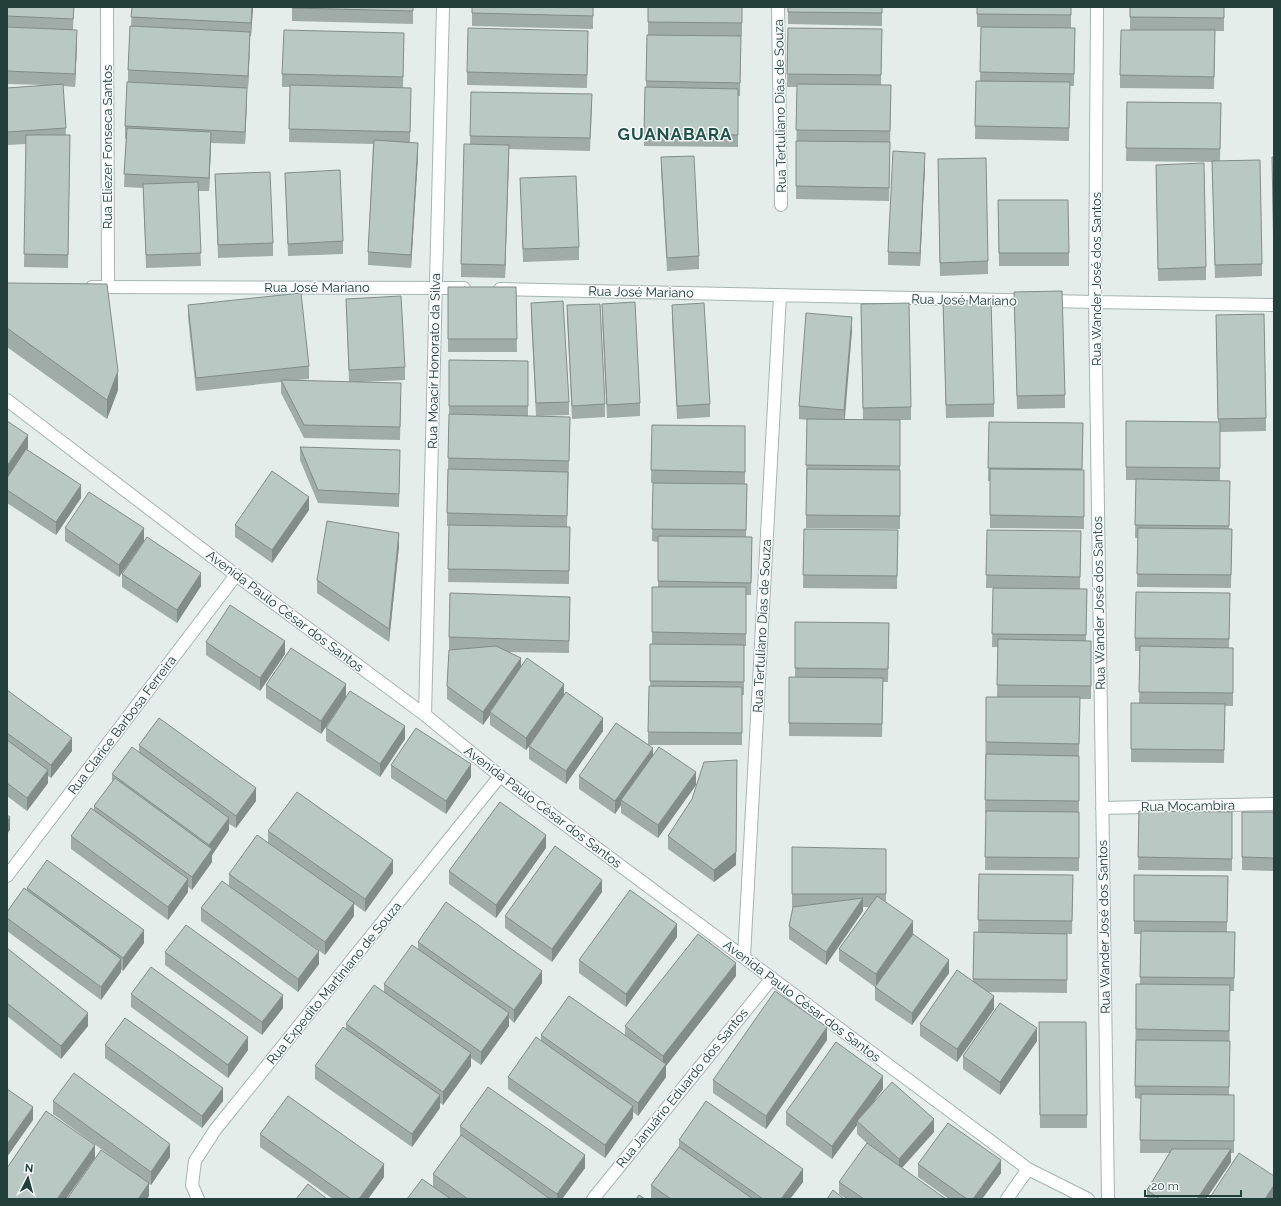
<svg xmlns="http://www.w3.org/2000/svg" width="1281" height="1206" font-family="Raleway,sans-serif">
<rect width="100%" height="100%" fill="#e4edea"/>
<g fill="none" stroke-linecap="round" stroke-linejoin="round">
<defs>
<path id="minor" d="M107,7L108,286
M778,7L781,205
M1097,7L1095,302L1108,1199
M92,287L464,288
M500,289L1095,302L1274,305
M7,400L236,575L425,715L500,776L1028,1169L1088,1199
M425,715L443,7
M1102,808L1274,804
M7,876L236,575
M744,957L780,295
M198,1199L192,1185L195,1161L215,1130L500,776
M593,1199L772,978
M1007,1199L1028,1169"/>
</defs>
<use href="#minor" stroke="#a6b5b2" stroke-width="14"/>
<use href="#minor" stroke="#fff" stroke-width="12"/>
</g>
<path fill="#9faca8" d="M7,7H74L73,30L77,43L75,87L63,86L66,135H70L68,268L24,267L26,144L7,145V88L46,85L7,84Z
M132,7H253L251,36H250L248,88H247L245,144L211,143L209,191H198L201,266L146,268L143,188L124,187L126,139H125V126L128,82V70L131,26Z
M292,7H413V24L292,21Z
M472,7H593V29L472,26Z
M742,7V36L648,35V22Z
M882,7V26L788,24V12Z
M1071,7V28H1075L1074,86H1070L1069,141L975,139L976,81H980L981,27H977V14Z
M1130,7H1224V31H1215L1214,89L1120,88V75L1130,30Z
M788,28L882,29L881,85L891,98L889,201L796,199L797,87H787Z
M404,33L403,88L411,101L410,142L418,156L411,268L368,265V252L373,144L289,142L290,87H282V74Z
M647,35L741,36L740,96H738V147L644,146L645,87L646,88Z
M588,44L587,88L467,85V72Z
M471,92L592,107L590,151L509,149L505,278L461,277V264L470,144Z
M1127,102L1221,103L1220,161L1262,264V276L1215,278L1212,162L1126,161Z
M661,157L699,256V269L667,271L661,170Z
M938,159L988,261V274L940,276Z
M1156,165L1206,267V280L1158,281Z
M925,166L920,266L888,265V252Z
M285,173L343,241V254L288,256Z
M215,174L273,243V256L218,258Z
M520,178L579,247V260L523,262Z
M998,200L1069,253V266H999Z
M7,283L118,390L107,419L7,347Z
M448,287H516L517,352H448Z
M1014,292L1065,395V408L1017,409Z
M346,299L405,367V380L360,382L401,396L400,440L304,438L281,393V382L196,391L188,318V305L309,366V379L295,380L349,382Z
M943,301L994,404V417L946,418Z
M531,303L569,402V415L536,416L531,315Z
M602,304L640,403V416L607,418L602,317Z
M567,305L605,404V417L572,419L567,318Z
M672,305L710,404V417L677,419L672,318Z
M861,317L911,407V420H896H900V529L806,528V478L807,420L799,419V406L852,330L845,419L863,420Z
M1216,328L1266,418V431L1220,432V481H1230L1229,529H1232L1231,588L1137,587L1138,538H1135L1136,480H1126V421L1218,422Z
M449,360L528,361V416L570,430L567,527L570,540L569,584L448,582L449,526H447V513L449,419Z
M7,421L28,448L27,449L81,498L56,535L7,503Z
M989,422L1083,423L1082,470H1084V529L990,528V481H988Z
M652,425L745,426V484H747L746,537H752L751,595H746V646H744V695H742V745H648V732L652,644V587H658V542L652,541L653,483H651Z
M300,447L400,463L399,507L318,503L300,460Z
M309,510L272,563L235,537V525Z
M65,528L144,541L119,577L65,541Z
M804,529L898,530L897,589L803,588Z
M987,530L1081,531L1080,589H1087L1086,641L1091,654V699H1080L1079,756V871L985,870L986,813H985V800L986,697H997L998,647H992L993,588H986Z
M399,546L389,642L317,593V580Z
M122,574L201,586L177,623L122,587Z
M1230,593L1229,648H1233V706H1225L1224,763L1131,762V703H1139L1140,651H1135V638Z
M570,609L569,653L508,652L521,668L564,696L603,731L566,784L529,759V747L526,750L490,725V715L483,725L447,699V686L449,650V637Z
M795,622L889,623L888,682H883L882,737L789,736V723L795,677Z
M206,642L285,654L260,691L206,655Z
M266,685L346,697L321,734L266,698Z
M7,690L72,751L51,778L48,776V783L27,811L7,796Z
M326,728L405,739L380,777L326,741Z
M139,745L256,801L236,828L229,824V830L212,855V862L192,890L188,887V892L168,920L71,849V836L94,811V806L112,783V774L139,751Z
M653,756L696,785L658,838L621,813V805L615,814L579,789V776Z
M391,765L471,777L446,814L391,778Z
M692,799L736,865L714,882L668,849V836Z
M1139,811L1232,812V871L1138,870Z
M1242,812H1274V871L1242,870Z
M268,831L393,873L365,912L354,904V916L325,955L270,915L319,964L298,992L201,921V908L229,886V874L268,843Z
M546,848L496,918L449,884V871Z
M886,849V902L913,934L949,973L912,1025L875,1000V987L839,961V949L869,907H863V911L826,965L789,939V926L796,907H792V894Z
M979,874L1073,875L1072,934H1067V993L988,992L994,1009L957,1062L920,1036V1024L973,981L974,932H978Z
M1134,875L1228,876L1227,932H1235L1234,991H1230L1229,1095H1234V1153H1231V1162L1206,1199H1147V1190L1170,1153H1140L1141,1099L1135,1098V1086L1136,984H1140L1141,934H1134Z
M27,888L144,943L123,971L121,969V972L101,1000L7,931V912L27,890Z
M602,892L552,962L505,928V916Z
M677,937L626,1007L579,973V960Z
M418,942L542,983L514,1023L509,1018V1026L481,1065L471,1058V1066L443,1105L440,1103V1108L412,1147L315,1079V1066L346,1029V1024L384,992V984L418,949Z
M7,948L88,1026L61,1059L7,1016Z
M165,952L283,1008L262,1035L165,965Z
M736,976L666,1066V1077L638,1116L633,1112V1118L605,1158L508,1089V1077L541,1041V1035L625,1036V1026Z
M131,994L248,1050L228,1078L131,1007Z
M1039,1022H1086L1087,1128H1040Z
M827,1040L766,1129L713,1093V1080Z
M1037,1041L1000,1095L963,1069V1056Z
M105,1045L223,1101L202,1128L105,1058Z
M883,1089L871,1105L934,1132L902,1168L946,1199H846L839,1194V1182L871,1147L857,1134V1125L832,1159L786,1125V1112Z
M53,1101L170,1157L151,1185L149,1184V1196L134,1173L53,1114Z
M460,1126L585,1168L562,1199H407L433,1187V1174L460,1137Z
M260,1134L384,1177L368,1199H333L260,1147Z
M679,1140L803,1182L790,1199H652L651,1198V1185L679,1147Z
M918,1164L1001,1173L982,1199H949L918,1177Z"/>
<path fill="#828c88" d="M252,7H253L251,36V23Z
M77,30V43L75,87V74Z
M250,32V45L248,88V76Z
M247,88V101L245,144V132Z
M211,132V145L209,191V178Z
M418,143V156L411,268V255Z
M509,145V158L505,278V265Z
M925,153V166L920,266V253Z
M852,317V330L844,423V410Z
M118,371V390L107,419V400Z
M28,435V448L7,479V466Z
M81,485V498L56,535V522Z
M309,497V510L272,563V550Z
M144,528V541L119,577V565Z
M399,533V546L389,642V629Z
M8,545V558L7,559V546Z
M201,573V586L177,623V610Z
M285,641V654L260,691V678Z
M521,658V671L490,712V715L483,725V712Z
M346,684V697L321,734V721Z
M564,684V697L526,750V738Z
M603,718V731L566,784V771Z
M405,726V739L380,777V764Z
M72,738V751L51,778V765Z
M653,748V761L621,800V805L615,814V801Z
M737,760L736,865L714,882V870Z
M471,764V777L446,814V801Z
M48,770V783L27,811V798Z
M696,772V785L658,838V825Z
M256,788V801L236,828V816Z
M10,817V830L7,834V821Z
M229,818V830L212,855V862L192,890V877L209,853V845Z
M546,835V848L496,918V905Z
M393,860V873L365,912V899Z
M188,879V892L168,920V907Z
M602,880V892L552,962V949Z
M863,898V911L826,965V952Z
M354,903V916L325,955V942Z
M913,921V934L876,987V974Z
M677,924V937L626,1007V994Z
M144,930V943L123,971V958Z
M319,951V964L298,992V979Z
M121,959V972L101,1000V987Z
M949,960V973L912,1025V1013Z
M736,963V976L666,1066V1077L638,1116V1103L663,1067V1056Z
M542,971V983L514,1023V1010Z
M283,995V1008L262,1035V1022Z
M994,996V1009L957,1062V1049Z
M88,1013V1026L61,1059V1046Z
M509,1013V1026L481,1065V1052Z
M827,1027V1040L766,1129V1116Z
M1037,1028V1041L1000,1095V1082Z
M248,1037V1050L228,1078V1065Z
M471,1053V1066L443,1105V1092Z
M883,1076V1089L859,1122L857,1121V1125L832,1159V1146Z
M223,1088V1101L202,1128V1116Z
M440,1095V1108L412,1147V1134Z
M633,1106V1118L605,1158V1145Z
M33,1107V1120L7,1157V1144Z
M934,1119V1132L899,1171V1159Z
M170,1144V1157L151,1185V1172Z
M95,1145V1158L66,1199H57Z
M1231,1149V1162L1206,1199H1197Z
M585,1155V1168L562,1199H557V1194Z
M1001,1160V1173L982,1199H973Z
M384,1164V1177L368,1199H359Z
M803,1169V1182L790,1199H781Z
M149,1183V1196L147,1199H138Z
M1274,1185V1198L1273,1199H1265Z"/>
<path fill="#b9c8c3" stroke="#828c88" d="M7,7H74L73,19L7,16Z
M132,7H252L251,23L131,17Z
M292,7H413V11L292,8Z
M472,7H593V16L472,13Z
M648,7H742V23L648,22Z
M788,7H882V13L788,12Z
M977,7H1071V15L977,14Z
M1130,7H1224V18L1130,17Z
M130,26L250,32L248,76L128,70Z
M7,27L77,30L75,74L7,71Z
M981,27L1075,28L1074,74L980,72Z
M468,28L588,31L587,75L467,72Z
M788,28L882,29L881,75L787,74Z
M284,30L404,33L403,77L282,74Z
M1121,30H1215L1214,77L1120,75Z
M647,35L741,36L740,83L646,81Z
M976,81L1070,82L1069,128L975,126Z
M127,82L247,88L245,132L125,126Z
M63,84L66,128L7,132V88Z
M797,84L891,85L890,131L796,130Z
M290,85L411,88L410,132L289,129Z
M645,87L738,89V135L644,133Z
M471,92L592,94L590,138L470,136Z
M1127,102L1221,103L1220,149L1126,148Z
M127,128L211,132L209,178L124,174Z
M26,135H70L68,255L24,254Z
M374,140L418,143L411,255L368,252Z
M796,141L890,142L889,188L796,186Z
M464,144L509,145L505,265L461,264Z
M893,151L925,153L920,253L888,252Z
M694,156L699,256L667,258L661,157Z
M1272,157H1274V261Z
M986,158L988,261L940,263L938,159Z
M1260,160L1262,264L1215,265L1212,161Z
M1204,163L1206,267L1158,269L1156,165Z
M340,170L343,241L288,244L285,173Z
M270,172L273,243L218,245L215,174Z
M576,176L579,247L523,249L520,178Z
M198,182L201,253L146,255L143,184Z
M998,200H1068L1069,253H999Z
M7,283L107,284L118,371L107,400L7,328Z
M448,287H516L517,339H448Z
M1062,291L1065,395L1017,396L1014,292Z
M301,293L309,366L196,378L188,305Z
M401,296L405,367L349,370L346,299Z
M991,300L994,404L946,405L943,301Z
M563,301L569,402L536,403L531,303Z
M635,302L640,403L607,405L602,304Z
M704,303L710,404L677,406L672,305Z
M909,303L911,407L863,408L861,304Z
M600,304L605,404L572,406L567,305Z
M806,313L852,317L844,410L799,406Z
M1264,314L1266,418L1218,419L1216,315Z
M449,360L528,361V406H449Z
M281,380L401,383L400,427L304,425Z
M449,414L570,417L569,461L448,458Z
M807,419L900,420V466L806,465Z
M7,421L28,435L7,466Z
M1126,421L1220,422V468L1126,467Z
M989,422L1083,423L1082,469L988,468Z
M652,425L745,426V472L651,470Z
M300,447L400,450L399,494L318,490Z
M26,449L81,485L56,522L7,490V478Z
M448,469L568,472L567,516L447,513Z
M807,469L900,470V516L806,515Z
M990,469L1084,470V517L990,515Z
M272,471L309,497L272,550L235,525Z
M1136,479L1230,481L1229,526L1135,525Z
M653,483L747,484L746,530L652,529Z
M89,492L144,528L119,565L65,528Z
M327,521L399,533L389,629L317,580Z
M449,525L570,527L569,571L448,569Z
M1138,528L1232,529L1231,575L1137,574Z
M804,529L898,530L897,576L803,575Z
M987,530L1081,531L1080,577L986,575Z
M658,536L752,537L751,583L658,581Z
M147,537L201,573L177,610L122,574Z
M652,587H746V634L652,632Z
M993,588L1087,589L1086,635L992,634Z
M1136,592L1230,593L1229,639L1135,638Z
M450,593L570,597L569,641L449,637Z
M230,605L285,641L260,678L206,642Z
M795,622L889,623L888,669L795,668Z
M998,639L1091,641V686L997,685Z
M650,644L744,645V682L650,681Z
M496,646L521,658L483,712L447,686L449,650Z
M1140,646L1233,648V693L1139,692Z
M291,648L346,684L321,721L266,685Z
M527,658L564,684L526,738L490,712Z
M789,677L883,678L882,724L789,723Z
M649,686L742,687V733L648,732Z
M7,690L72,738L51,765L7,733Z
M350,691L405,726L380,764L326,728Z
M566,692L603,718L566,771L529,746Z
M986,697H1080L1079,744L986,742Z
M1131,703L1225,704L1224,750L1131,749Z
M159,718L256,788L236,816L139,745Z
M616,723L653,748L615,801L579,776Z
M416,728L471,764L446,801L391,765Z
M7,740L48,770L27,798L7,783Z
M132,747L229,818L209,845L112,774Z
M659,747L696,772L658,825L621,800Z
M986,754L1079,756V801L985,800Z
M737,760L736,852L714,870L668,836L692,799L704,762Z
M115,778L212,849L192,877L94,806Z
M297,792L393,860L365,899L268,831Z
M500,802L546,835L496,905L449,871Z
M91,808L188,879L168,907L71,836Z
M986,811L1079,812V858L985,857Z
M1139,811L1232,812V859L1138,857Z
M1242,812H1274V858L1242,857Z
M7,815L10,817L7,821Z
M257,835L354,903L325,942L229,874Z
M555,846L602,880L552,949L505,916Z
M792,847L886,849V894H792Z
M47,860L144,930L123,958L27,888Z
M979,874L1073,875L1072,921L978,920Z
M1134,875L1228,876L1227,922L1134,921Z
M222,881L319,951L298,979L201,908Z
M24,888L121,959L101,987L7,918V912Z
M630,890L677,924L626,994L579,960Z
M877,896L913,921L876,974L839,949Z
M863,898L826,952L789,926L793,907Z
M446,902L542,971L514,1010L418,942Z
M186,925L283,995L262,1022L165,952Z
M1141,931L1235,932L1234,978L1140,977Z
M974,932L1067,934V980L973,979Z
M698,934L736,963L663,1056L625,1026Z
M913,934L949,960L912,1013L875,987Z
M412,945L509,1013L481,1052L384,984Z
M7,948L88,1013L61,1046L7,1003Z
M151,967L248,1037L228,1065L131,994Z
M957,970L994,996L957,1049L920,1024Z
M1136,984L1230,985L1229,1031L1136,1029Z
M374,985L471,1053L443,1092L346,1024Z
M775,991L827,1027L766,1116L713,1080Z
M569,996L666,1064L638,1103L541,1035Z
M1000,1003L1037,1028L1000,1082L963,1056Z
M125,1018L223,1088L202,1116L105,1045Z
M1039,1022H1086L1087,1115H1040Z
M343,1027L440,1095L412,1134L315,1066Z
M536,1037L633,1106L605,1145L508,1077Z
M1136,1040L1230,1041L1229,1087L1135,1086Z
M836,1042L883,1076L832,1146L786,1112Z
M74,1073L170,1144L151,1172L53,1101Z
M892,1082L934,1119L899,1159L857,1121Z
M488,1087L585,1155L557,1194L460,1126Z
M7,1089L33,1107L7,1144Z
M1141,1094L1234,1095V1141L1140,1140Z
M288,1096L384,1164L359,1199H351L260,1134Z
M706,1101L803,1169L781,1199H763L679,1140Z
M46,1111L95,1145L57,1199H7V1168Z
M948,1123L1001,1160L973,1199H967L918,1164Z
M461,1135L550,1199H468L433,1174Z
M867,1143L946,1199H864L839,1182Z
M679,1147L753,1199H671L651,1185Z
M1172,1149H1231L1197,1199H1160L1147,1190Z
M101,1150L149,1183L138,1199H67Z
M1239,1153L1274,1176V1185L1265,1199H1209Z
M422,1179L451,1199H407Z
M308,1184L327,1199H296Z
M833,1190L844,1199H827Z
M639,1195L645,1199H636Z"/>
<g text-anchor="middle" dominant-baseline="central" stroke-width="3" stroke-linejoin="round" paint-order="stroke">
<g font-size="13" fill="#233f3a" stroke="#f5faf8">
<text transform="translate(780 106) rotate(-91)">Rua Tertuliano Dias de Souza</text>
<text transform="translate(107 147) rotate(-90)">Rua Eliezer Fonseca Santos</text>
<text transform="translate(1096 279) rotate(-90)">Rua Wander José dos Santos</text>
<text x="317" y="287">Rua José Mariano</text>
<text transform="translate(641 292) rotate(1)">Rua José Mariano</text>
<text transform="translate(964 300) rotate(1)">Rua José Mariano</text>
<text transform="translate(434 361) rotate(-89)">Rua Moacir Honorato da Silva</text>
<text transform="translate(1099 603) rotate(-91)">Rua Wander José dos Santos</text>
<text transform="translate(285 611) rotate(37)">Avenida Paulo César dos Santos</text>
<text transform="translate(762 626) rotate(-87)">Rua Tertuliano Dias de Souza</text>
<text transform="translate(122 725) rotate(-53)">Rua Clarice Barbosa Ferreira</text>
<text transform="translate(1188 806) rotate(-1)">Rua Mocambira</text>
<text transform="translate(543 807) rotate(37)">Avenida Paulo César dos Santos</text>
<text transform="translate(1104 927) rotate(-91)">Rua Wander José dos Santos</text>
<text transform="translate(334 983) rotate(-51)">Rua Expedito Martiniano de Souza</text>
<text transform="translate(802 1001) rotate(37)">Avenida Paulo César dos Santos</text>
<text transform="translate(682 1088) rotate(-51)">Rua Januário Eduardo dos Santos</text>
</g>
<g font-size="17" font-weight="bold" letter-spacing="1" fill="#1f5149" stroke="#f5faf8">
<text x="675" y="134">GUANABARA</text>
</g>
</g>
<rect width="1281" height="1206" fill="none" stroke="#233f3a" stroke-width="16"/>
<g transform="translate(28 1178) rotate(6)" stroke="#f5faf8" stroke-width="3" paint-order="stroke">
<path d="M0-3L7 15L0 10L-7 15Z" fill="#233f3a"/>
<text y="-6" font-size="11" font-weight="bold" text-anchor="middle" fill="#233f3a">N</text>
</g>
<path d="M1145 1190v6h96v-6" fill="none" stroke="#233f3a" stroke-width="2"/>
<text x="1151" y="1190" font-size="12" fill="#233f3a" stroke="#f5faf8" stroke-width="3" paint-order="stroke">20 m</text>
</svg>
